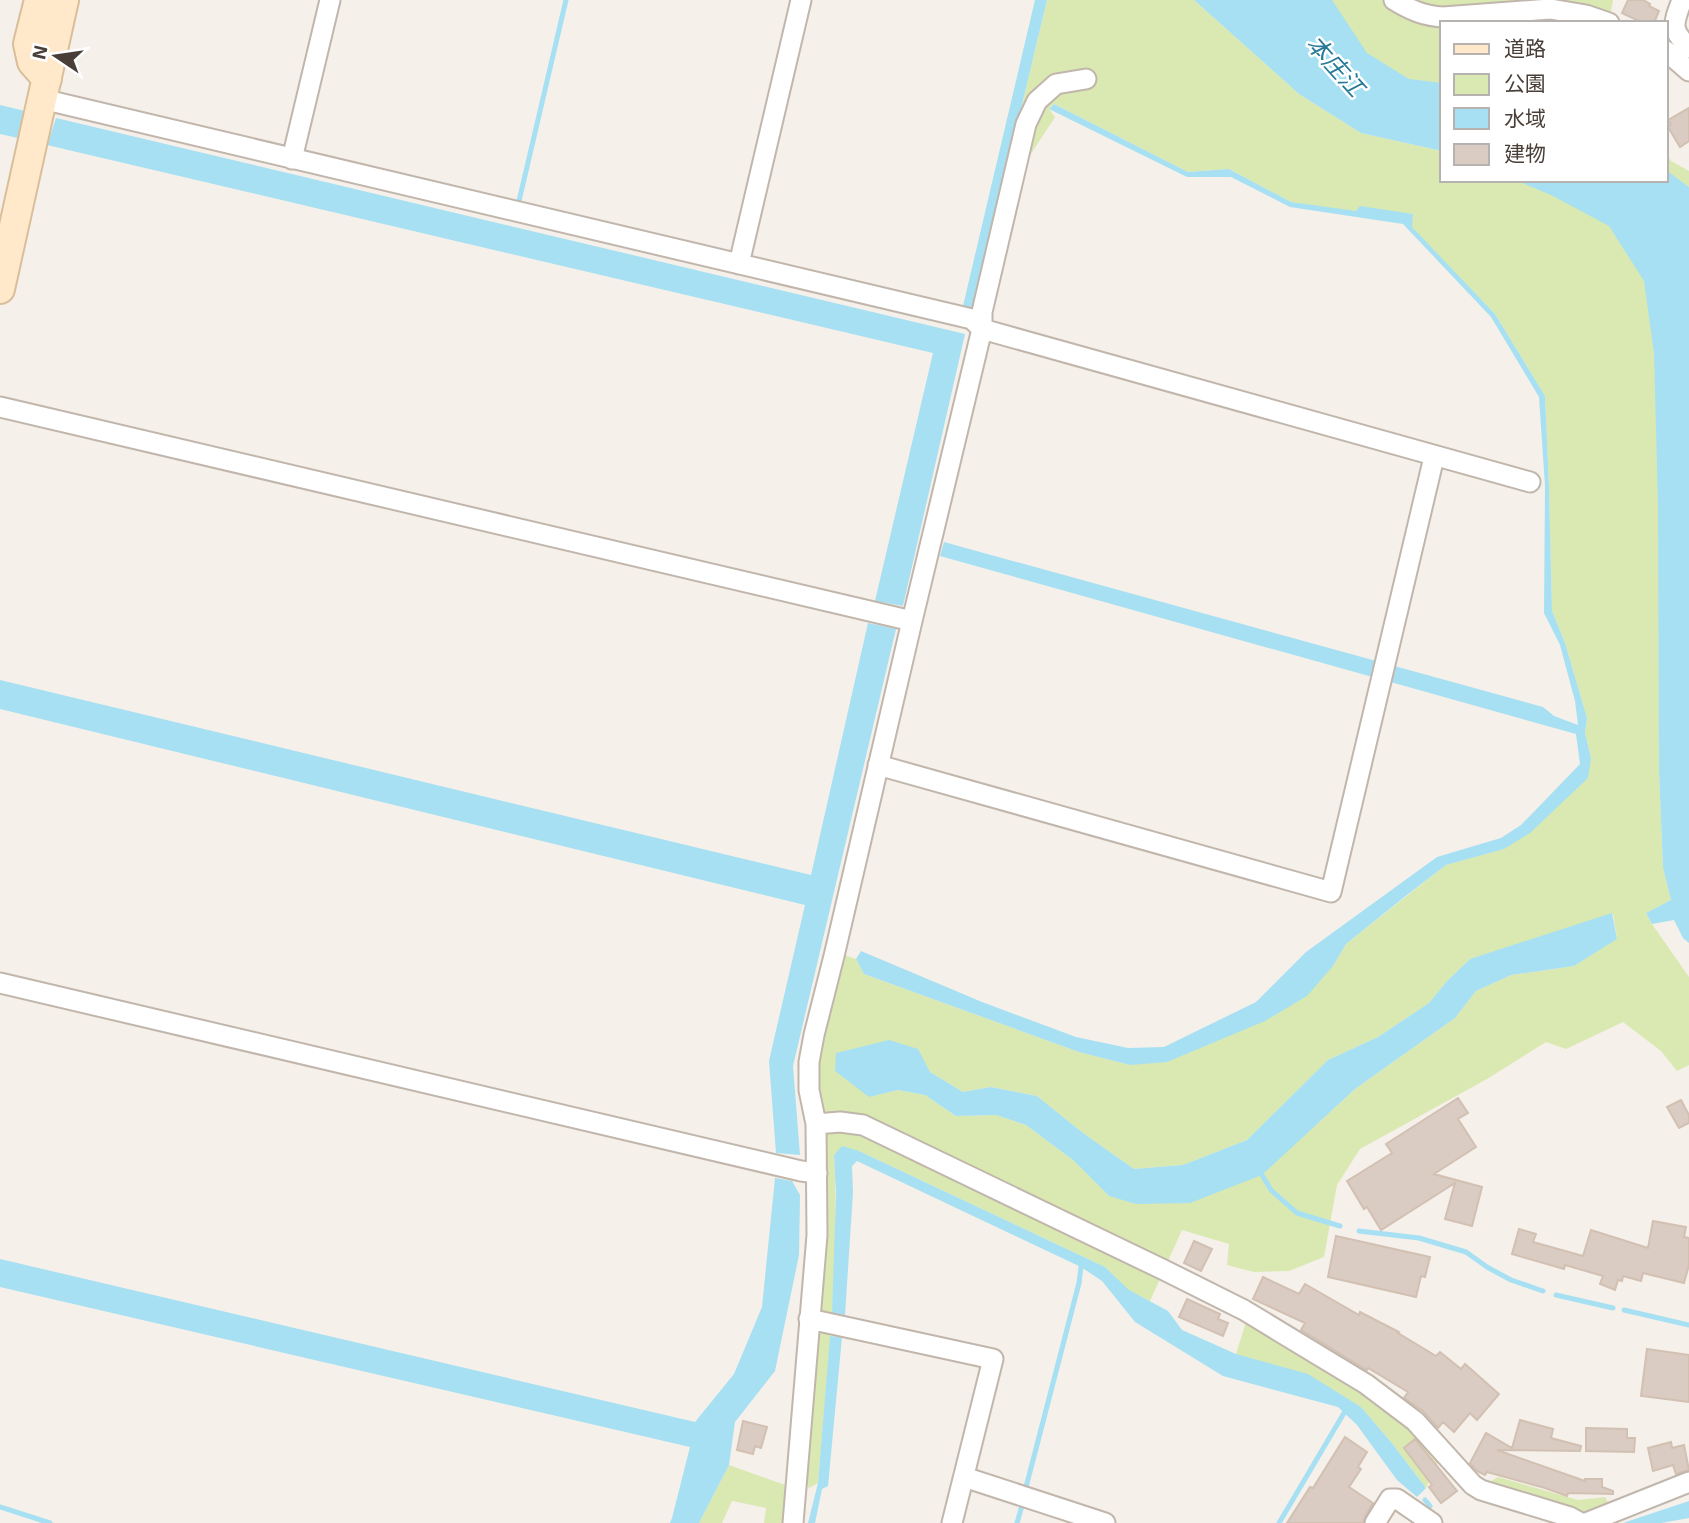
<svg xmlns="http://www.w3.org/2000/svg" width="1689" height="1523" font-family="'Exo 2','Noto Sans JP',sans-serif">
<rect width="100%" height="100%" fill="#f5f0ea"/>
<path fill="#dae9b2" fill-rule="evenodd" d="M1047,0H1194L1299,94L1361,133L1442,151V180H1587L1652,246L1674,548L1659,771L1663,868L1671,900L1646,913L1652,924L1689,977V1065L1677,1071L1661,1051L1623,1022L1566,1049L1546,1042L1487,1079L1360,1149L1337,1185L1324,1257L1289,1271L1254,1272L1227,1265L1229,1244L1182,1230L1150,1301L1128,1290L1105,1267L859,1151L834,1155C840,1264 827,1374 818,1483L809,1488L803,1478L817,1060L842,954L856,959L864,974L1079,1052L1130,1065L1333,966L1346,944L1446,865L1503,849L1591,758L1585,733L1587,718L1565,643L1552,611L1549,486L1545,396L1495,314L1411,227L1413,214L1356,212L1291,202L1229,169L1188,172L1054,104L1049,109L1055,117L1029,157L1010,155ZM1613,914L1617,938L1574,966L1511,975L1476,991L1455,1018L1355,1089L1318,1123L1109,1196L1073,1160L1026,1125L996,1115L956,1116L925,1095L898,1090L869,1097L930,1072L963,1092L991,1087L1037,1096L1083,1133L1134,1169L1183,1165L1247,1140L1328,1060L1378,1037L1429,1003L1447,981L1470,959Z
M1304,0H1613L1609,23H1442V98L1401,92Z
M1666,153L1671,161L1689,171V187L1666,171Z
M1246,1322L1362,1388L1409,1425L1439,1460L1426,1488L1391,1442L1361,1407L1236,1354Z
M729,1465L785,1485V1523H764L766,1508L732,1501L722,1523H699Z
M1498,1477L1578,1500L1605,1497L1611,1507L1586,1516L1486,1484Z"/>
<path fill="#a6e0f2" d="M1035,0H1047L973,310L963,306Z
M1194,0H1332L1367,53L1409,79L1442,83V151L1361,133L1299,94Z
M1054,104L1188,172L1229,169L1291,202L1356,211L1360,206L1413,214L1412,227L1495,314L1545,396L1549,486L1552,611L1565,643L1587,718L1585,733L1591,758L1588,778L1530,833L1504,849L1446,865L1407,895L1346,944L1333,966L1307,996L1265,1021L1167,1062L1130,1065L1079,1052L864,974L856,959L861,951L982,1002L1076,1037L1128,1048L1164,1047L1256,1002L1306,952L1437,857L1501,838L1521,825L1580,764L1576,734L940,556L944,542L1543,707L1554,716L1578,725L1575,701L1560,645L1544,613L1545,486L1539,397L1491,317L1403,224L1290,207L1231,177H1187L1049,109Z
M0,105L25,111L18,138L0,134Z
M56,118L965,334L903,606L875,601L933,353L47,145Z
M1666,170L1689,187V943L1683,938L1674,920L1652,924L1646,913L1671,900L1663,868L1659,771L1658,505L1654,353L1644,281L1609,226L1551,195L1515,180H1666Z
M868,623L896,629L793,1066L800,1155L776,1153L769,1061L805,905L0,709V680L811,875Z
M1612,913L1617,939L1574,966L1511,975L1476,991L1455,1018L1355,1089L1262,1175L1190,1203L1136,1204L1109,1196L1073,1160L1026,1125L996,1115L956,1116L925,1095L898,1090L869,1097L835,1071L836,1053L889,1040L918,1049L930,1072L963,1092L991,1087L1037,1096L1083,1133L1134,1169L1183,1165L1247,1140L1328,1060L1378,1037L1429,1003L1447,981L1470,959Z
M842,1146L859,1151L1105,1267L1129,1290L1168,1311L1182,1330L1236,1354L1308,1374L1361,1407L1391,1442L1426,1488L1417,1497L1397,1480L1357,1425L1338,1407L1223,1376L1135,1322L1102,1281L1081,1267L857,1161L852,1166L853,1193L845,1315L832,1313L836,1194L834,1155Z
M775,1178L792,1181L800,1195L799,1255L775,1371L735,1422L729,1465L699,1523H670L672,1518L690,1447L0,1287V1259L695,1422L734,1374L762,1307Z
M830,1336L842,1337L828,1486L822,1489L815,1523H808L818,1483Z
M1689,1501V1518L1661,1523H1623Z"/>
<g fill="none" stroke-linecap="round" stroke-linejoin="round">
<path stroke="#a6e0f2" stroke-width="5" d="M519,201L566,0
M1262,1175L1271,1190L1297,1213L1340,1226
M1359,1231L1419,1238L1466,1252L1487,1267L1511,1280L1543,1291
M1556,1295L1613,1308
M1624,1310L1689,1325
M1025,1491L1079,1283L1081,1267
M1425,1500L1430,1506
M0,1507L50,1523
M1017,1523L1023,1502
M1279,1523L1344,1413"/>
</g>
<path fill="#daccc2" stroke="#d2c0b2" stroke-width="2" d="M1628,0H1643L1650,4L1649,6L1659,11L1654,23H1643L1622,13Z
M1689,108V141L1680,147L1668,127L1671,125L1668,120Z
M1458,1098L1468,1113L1458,1119L1476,1147L1434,1174L1482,1187L1472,1226L1445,1219L1455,1183L1381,1230L1367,1207L1364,1209L1347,1181L1392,1153L1386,1144Z
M1681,1100L1689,1115V1123L1679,1128L1667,1107Z
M1653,1221L1686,1227L1684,1237L1689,1238V1265L1684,1283L1643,1273L1641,1281L1623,1276L1622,1281L1618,1280L1615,1290L1600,1284L1603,1276L1565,1265L1564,1269L1512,1254L1519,1229L1536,1234L1533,1242L1583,1256L1591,1230L1648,1248Z
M1336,1236L1430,1257L1425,1277L1421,1276L1416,1297L1328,1277Z
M1194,1241L1212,1249L1201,1271L1184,1263Z
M1263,1277L1299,1294L1305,1284L1359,1315L1360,1312L1399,1332L1398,1333L1436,1356L1440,1352L1461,1369L1465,1364L1499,1394L1477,1420L1470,1413L1454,1432L1443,1422L1438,1428L1423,1411L1404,1398L1408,1392L1368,1368L1367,1370L1365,1369L1301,1330L1305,1323L1253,1299Z
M1187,1299L1220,1314L1218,1319L1228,1323L1223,1336L1179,1317Z
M1647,1349L1689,1355V1402L1641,1396Z
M1520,1420L1553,1429L1551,1438L1581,1446L1580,1451L1497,1450L1585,1481V1479H1602V1487L1613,1491V1494L1568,1493L1567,1496L1545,1488L1487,1472L1485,1475L1477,1471L1470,1463L1486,1433L1512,1448Z
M743,1421L767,1427L761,1448L755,1446L753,1454L737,1450Z
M1586,1428L1627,1429V1438H1635L1634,1452L1586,1451Z
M1345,1437L1367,1452L1358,1467L1361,1469L1349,1487L1373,1503L1365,1517L1363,1523H1287L1310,1487L1313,1488Z
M1415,1439L1457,1491L1441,1503L1429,1487L1432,1485L1404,1448Z
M1671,1442L1672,1448L1684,1445L1689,1470L1676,1474L1673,1465L1653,1471L1648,1448Z"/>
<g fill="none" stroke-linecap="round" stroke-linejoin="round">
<defs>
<path id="street" d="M1394,0C1410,10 1424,16 1443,17L1550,9L1586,15L1609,23
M1682,0C1673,24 1670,29 1689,48
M1666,51L1689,71
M42,99L972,319L982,329L1530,482
M292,159L330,0
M739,264L801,0
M0,407L912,621
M878,765L1331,892L1434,457
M0,983L801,1171L817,1173
M816,1124L840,1122L863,1125L1162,1269L1244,1310L1366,1384L1415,1421L1473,1485L1481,1490L1570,1517L1581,1523
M809,1319L993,1359L952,1523
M964,1477L1105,1523
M793,1523L817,1235L816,1124L809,1090V1062L814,1035L834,956L912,621L982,329V312L1026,124L1037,101L1056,84L1086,79
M1375,1523L1390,1499H1397L1432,1523
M1586,1523L1689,1482"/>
<path id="secondary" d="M39,0L28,44L32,62L47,79
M0,289L64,0"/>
</defs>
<use href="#street" stroke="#c1b6ac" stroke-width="23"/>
<use href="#secondary" stroke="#d8be9b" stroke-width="32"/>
<use href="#street" stroke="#fff" stroke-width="19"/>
<use href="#secondary" stroke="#ffe9ca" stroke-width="28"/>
</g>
<g text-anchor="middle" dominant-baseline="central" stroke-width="5" stroke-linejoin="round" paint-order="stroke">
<g font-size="24" font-style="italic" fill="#287b97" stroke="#fff">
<text transform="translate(1336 65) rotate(48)">本庄江</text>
</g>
</g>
<rect x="1440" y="21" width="228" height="161" fill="#ffffff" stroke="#b6b2af" stroke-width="2"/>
<rect x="1454" y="44" width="35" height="10" fill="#ffe9ca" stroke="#b6b2af" stroke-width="2"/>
<text x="1504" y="56" font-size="21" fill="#493f38">道路</text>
<rect x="1454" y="74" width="35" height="21" fill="#dae9b2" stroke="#b6b2af" stroke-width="2"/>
<text x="1504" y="91" font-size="21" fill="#493f38">公園</text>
<rect x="1454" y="108" width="35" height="21" fill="#a6e0f2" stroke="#b6b2af" stroke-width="2"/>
<text x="1504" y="126" font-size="21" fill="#493f38">水域</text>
<rect x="1454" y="144" width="35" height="21" fill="#daccc2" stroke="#b6b2af" stroke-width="2"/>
<text x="1504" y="161" font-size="21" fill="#493f38">建物</text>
<g transform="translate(56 56) rotate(283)" stroke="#ffffff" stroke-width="5" paint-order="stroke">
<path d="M0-5L12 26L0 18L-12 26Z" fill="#493f38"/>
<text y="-10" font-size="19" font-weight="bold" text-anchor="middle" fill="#493f38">N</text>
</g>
</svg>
